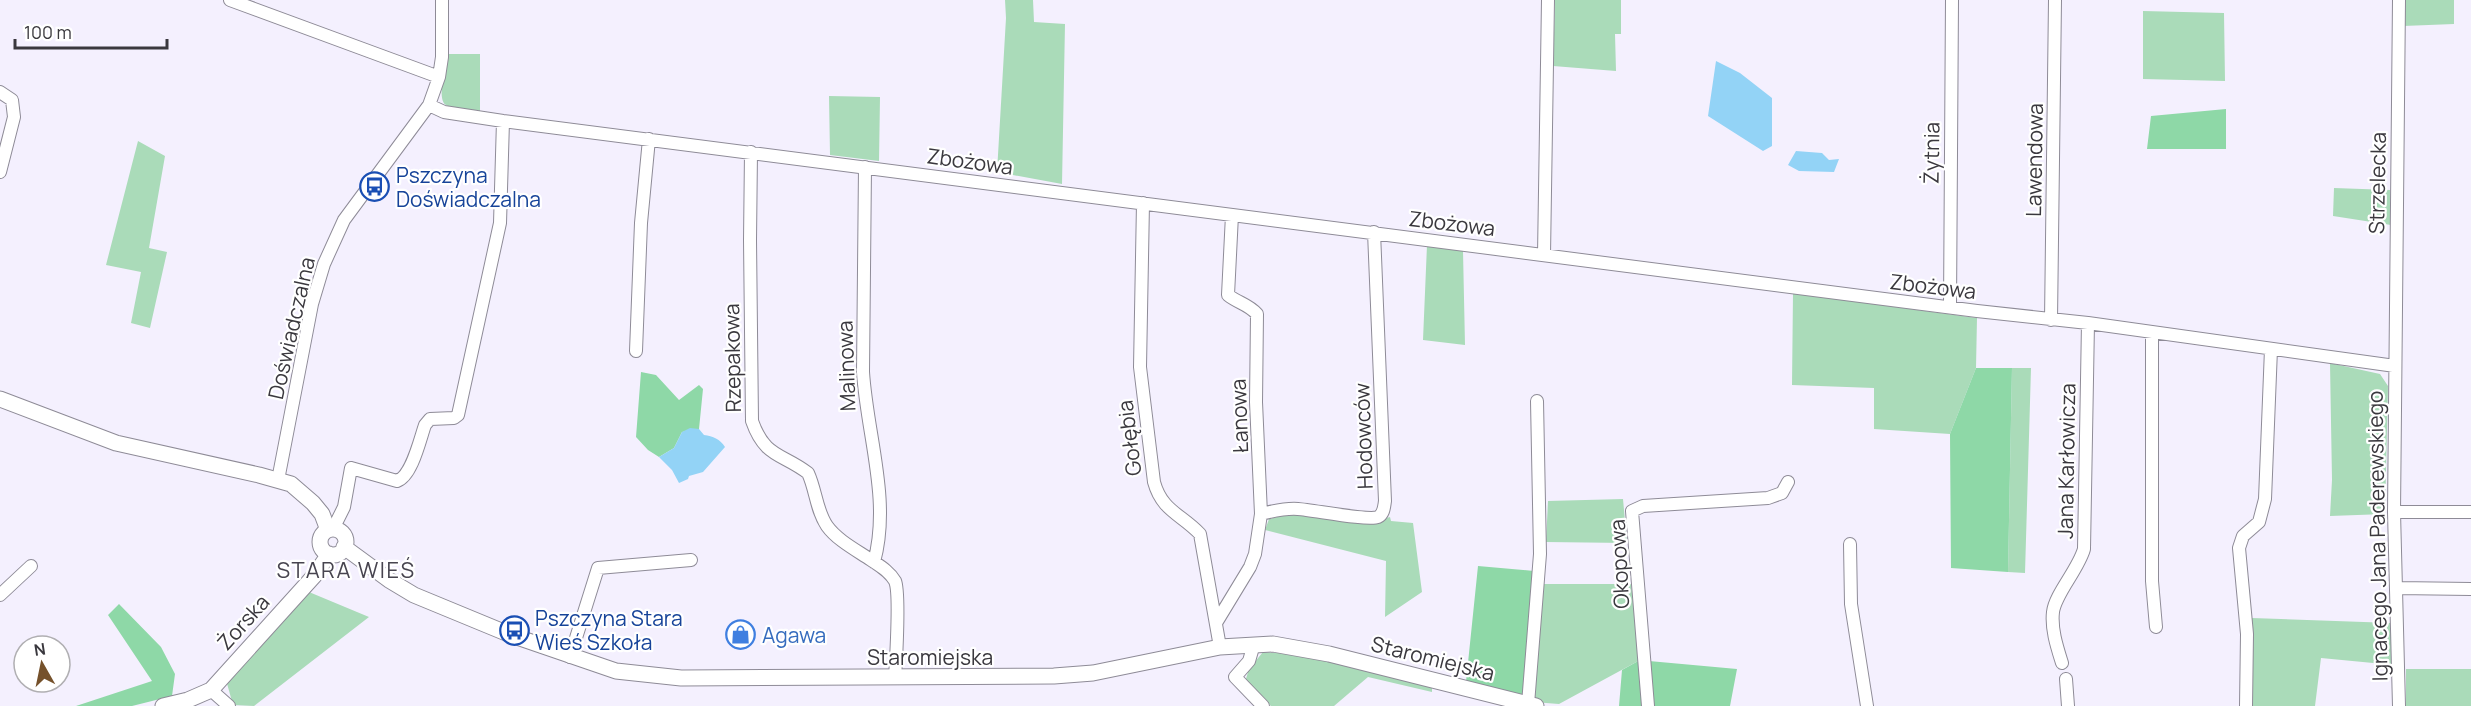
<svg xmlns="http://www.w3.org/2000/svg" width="2471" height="706" font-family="Manrope,sans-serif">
<rect width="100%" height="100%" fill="#f4f0fe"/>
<path fill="#aadbb9" d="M1005,0H1033L1034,22L1065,24L1062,184L997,172L1006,18Z
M1555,0H1621V34H1615L1616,71L1553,66Z
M2404,0H2454V24L2403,26Z
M2143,11L2224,13L2225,81L2143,79Z
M448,54H480V111C470,110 454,110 446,105C436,99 446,65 448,54Z
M829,96L880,97L879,161L830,155Z
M138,141L165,156L149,248L167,252L150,328L131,323L141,272L106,265Z
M2334,188L2390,190L2391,225L2333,216Z
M1427,245L1463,251L1465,345L1423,340Z
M1793,293L1977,318L1976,368L1950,434L1874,429V388L1792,385Z
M2330,363L2380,374L2388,386L2385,514L2330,516L2332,480Z
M2012,368H2031L2025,573L2008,572Z
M1623,499L1627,543L1546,542L1548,501Z
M1294,513L1370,523L1390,517L1391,521L1413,523L1422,592L1385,617L1386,561L1265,530L1269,519Z
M1542,584H1631L1640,660L1559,704L1533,702Z
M309,592L369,617L254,706L233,705L226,680Z
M2252,618L2392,623L2394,665L2321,658L2315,706H2249Z
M1263,652L1296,654L1432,685V692L1368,677L1334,706H1271L1245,682L1249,669Z
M2406,669H2471V706H2406Z"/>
<path fill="#8ed8a7" d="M2226,109V149H2147L2151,116Z
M1976,368H2012L2008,572L1951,568L1950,434Z
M641,372L656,375L679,400L699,385L703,389L699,429L682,432L674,448L659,457L648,450L636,437Z
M1478,566L1534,571L1524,700L1466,682Z
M119,604L161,647L175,674L172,696L132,706H76L152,681L108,615Z
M1640,660L1643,706H1619L1622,670Z
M1649,661L1737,669L1730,706H1654Z"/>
<path fill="#93d3f6" d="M1716,61L1740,73L1772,98V146L1763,151L1708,116Z
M1796,151L1822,153L1829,160L1839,159L1834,172L1799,171L1788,165Z
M690,428L699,429L704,435C713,436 720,439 725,447L703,472L689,476L688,479L679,483L672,470L659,457L674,448L682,432Z"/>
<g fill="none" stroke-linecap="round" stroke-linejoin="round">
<defs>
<path id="minor" d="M230,0L439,77
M2399,0L2394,512L2399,706
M0,92L12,100L14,117L0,172
M429,105L444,112L503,121L1977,311L2088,323L2395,366
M751,152L750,240L752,421C765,458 782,453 808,473C816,490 816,510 827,526C837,540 856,550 871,560C880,566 889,571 895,581C900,592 896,661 895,678
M865,167L863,372C867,435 891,500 874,562
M1143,203L1140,367L1154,482C1162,511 1181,514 1200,534L1220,647
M1544,255L1548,0
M1950,307L1952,0
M2051,320L2055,0
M2152,332V581L2156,627
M636,351L641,223L649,139
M278,480L312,304L324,264L344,220L429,105L439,77L442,57V0
M2394,512H2471
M1261,514C1273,511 1286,508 1298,509C1313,510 1368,521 1378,517C1384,514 1384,507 1385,501L1374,232
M333,529L344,507L351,468L397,481C412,476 420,439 425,425L430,419L454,418L458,415L500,223L503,121
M1850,544L1851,604L1867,706
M2397,588L2471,589
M0,595L31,566
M1216,623L1250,567L1255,554L1261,514L1256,402L1257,314C1248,304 1238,303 1228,295L1232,215
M1254,644L1249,661L1235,677L1263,706
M570,657L598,568L691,560
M2062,663C2057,647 2051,629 2053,612C2055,594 2078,570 2084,549L2088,323
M2066,679L2068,706
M211,690L229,706
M1528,704L1540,554L1537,401
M1648,706L1632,511L1643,506L1768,498L1782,493L1788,482
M2246,706L2247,634L2239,548L2243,536L2259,522L2265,499L2271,349"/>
<path id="tertiary" d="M0,399L116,443L259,475L291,484L313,503L322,514L328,530
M320 542a13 13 0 1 1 26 0a13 13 0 1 1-26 0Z
M344,547L389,580L414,595L511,635L616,671L681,678L1054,676L1093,673L1220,647L1273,644L1329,654L1536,706
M163,706L188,700L211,690L314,576L329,554"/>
</defs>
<use href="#minor" stroke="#8e8b97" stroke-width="14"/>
<use href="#tertiary" stroke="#8e8b97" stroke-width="17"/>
<use href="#minor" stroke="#fff" stroke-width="12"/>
<use href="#tertiary" stroke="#fff" stroke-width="15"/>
</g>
<defs>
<symbol id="bus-ring" viewBox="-11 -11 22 22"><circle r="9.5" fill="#fff" stroke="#1a4fb4" stroke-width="1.5"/><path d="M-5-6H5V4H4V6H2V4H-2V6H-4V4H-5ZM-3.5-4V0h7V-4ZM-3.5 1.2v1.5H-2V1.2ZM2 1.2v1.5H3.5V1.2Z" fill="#1a4fb4"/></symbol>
<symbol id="shop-ring" viewBox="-11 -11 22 22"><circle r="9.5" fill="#fff" stroke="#3f7fe0" stroke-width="1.5"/><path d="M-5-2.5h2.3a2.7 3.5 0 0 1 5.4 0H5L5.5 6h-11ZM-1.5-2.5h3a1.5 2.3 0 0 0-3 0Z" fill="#3f7fe0"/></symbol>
</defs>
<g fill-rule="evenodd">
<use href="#bus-ring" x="358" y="170" width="33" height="33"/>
<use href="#bus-ring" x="498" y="614" width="33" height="33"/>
<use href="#shop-ring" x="724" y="618" width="33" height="33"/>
</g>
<g text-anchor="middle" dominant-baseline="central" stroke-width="4.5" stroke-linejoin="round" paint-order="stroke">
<g font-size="21" fill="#3a383e" stroke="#fff">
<text transform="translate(1931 153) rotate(-89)">Żytnia</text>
<text transform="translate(2034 160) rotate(-89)">Lawendowa</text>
<text transform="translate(970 161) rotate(8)">Zbożowa</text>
<text transform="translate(2377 183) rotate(-89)">Strzelecka</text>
<text transform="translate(1452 223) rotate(7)">Zbożowa</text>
<text transform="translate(1933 286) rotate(7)">Zbożowa</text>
<text transform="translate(291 328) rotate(-77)">Doświadczalna</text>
<text transform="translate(732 358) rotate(-91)">Rzepakowa</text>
<text transform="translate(846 366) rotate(-92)">Malinowa</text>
<text transform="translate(1239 416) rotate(-92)">Łanowa</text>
<text transform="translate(1363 436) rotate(-92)">Hodowców</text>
<text transform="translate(1129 438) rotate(-97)">Gołębia</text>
<text transform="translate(2066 461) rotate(-89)">Jana Karłowicza</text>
<text transform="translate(2377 536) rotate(-91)">Ignacego Jana Paderewskiego</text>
<text transform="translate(1619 564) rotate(-93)">Okopowa</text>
<text transform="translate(243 622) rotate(-48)">Żorska</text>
<text x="930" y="657">Staromiejska</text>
<text transform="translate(1433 658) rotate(14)">Staromiejska</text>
</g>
<g font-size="21" fill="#164399" stroke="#fff" text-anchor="start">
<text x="396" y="175">Pszczyna<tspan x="396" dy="24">Doświadczalna</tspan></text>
<text x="535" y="618">Pszczyna Stara<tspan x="535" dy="24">Wieś Szkoła</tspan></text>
</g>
<g font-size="21" fill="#366cbe" stroke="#fff" text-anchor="start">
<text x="762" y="635">Agawa</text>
</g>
<g font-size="22" letter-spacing="1.5" fill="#47444f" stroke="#fff">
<text x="346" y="570">STARA WIEŚ</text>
</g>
</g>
<g transform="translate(42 664) rotate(351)"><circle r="28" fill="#ffffff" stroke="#b0afb2" stroke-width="1.5"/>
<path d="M0-4.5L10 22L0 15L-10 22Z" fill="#75512b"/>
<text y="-9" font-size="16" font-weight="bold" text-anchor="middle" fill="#3a383e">N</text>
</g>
<path d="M15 39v9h152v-9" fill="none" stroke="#3a383e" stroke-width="3"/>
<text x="24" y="39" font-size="18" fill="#3a383e" stroke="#ffffff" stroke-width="4.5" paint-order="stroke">100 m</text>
</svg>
